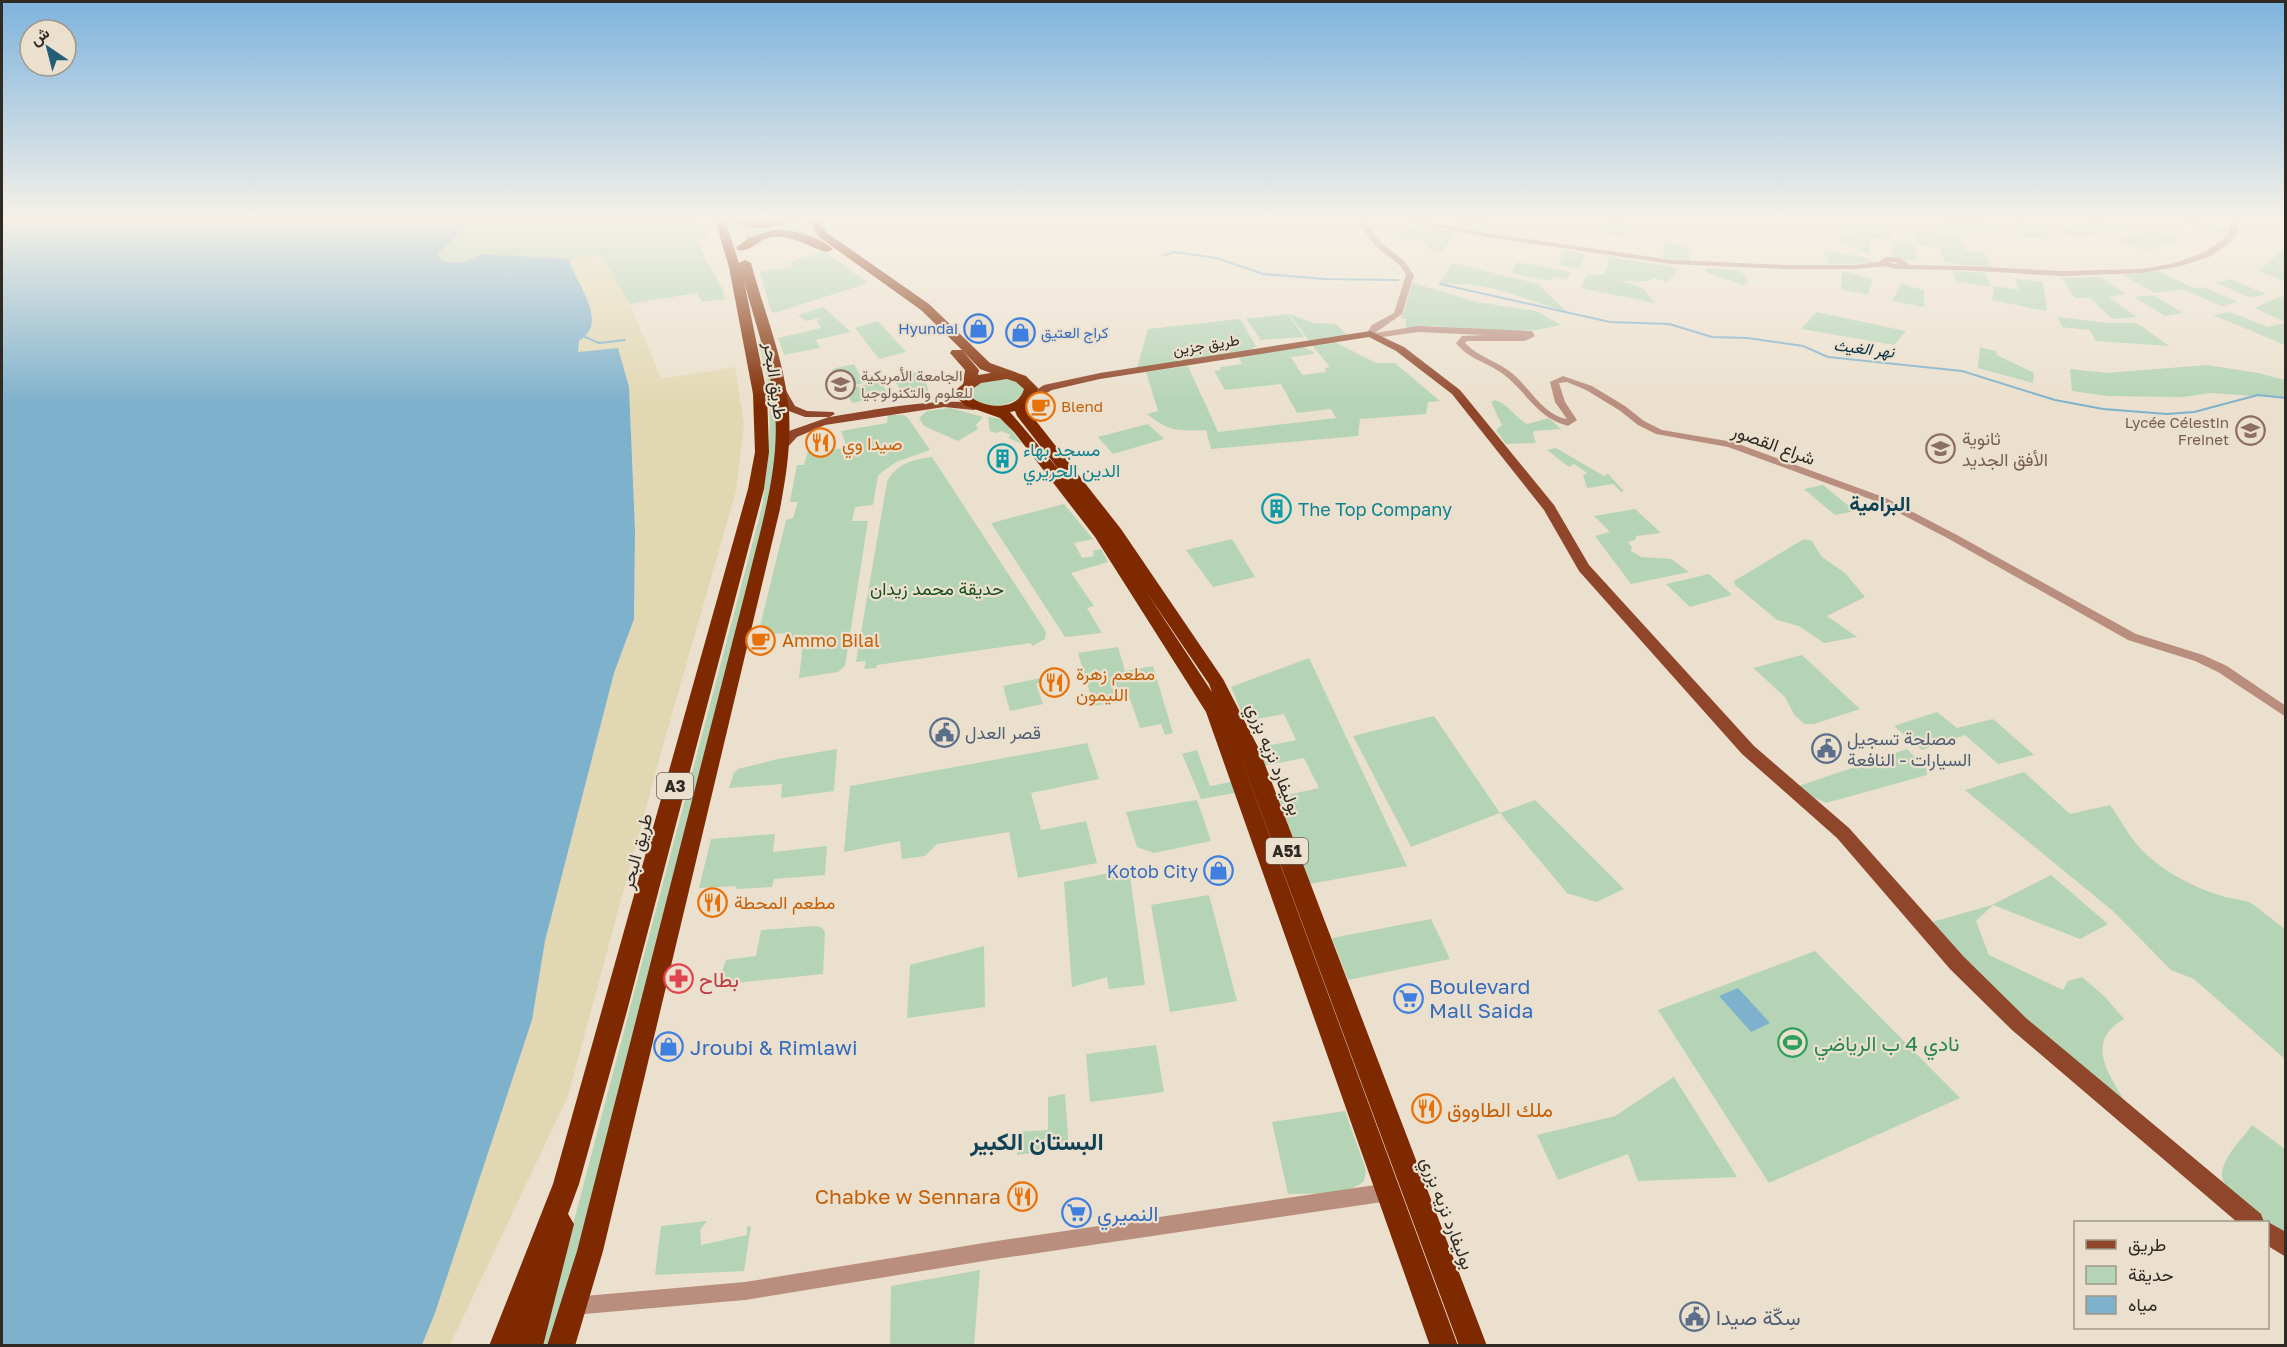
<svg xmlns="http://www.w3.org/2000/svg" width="2287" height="1347" font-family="'Golos Text',Vazirmatn,sans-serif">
<rect width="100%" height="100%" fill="#ebe0cd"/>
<path fill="#b4d4b5" d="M475,217H700L708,237L697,239L696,242L723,290L725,299L702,302L697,293L630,304L600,255L569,259L481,254L468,261L454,263L442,261L438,256Z
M798,217L804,234L791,232L747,242L742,225L784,221Z
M1453,217L1492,220L1488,233L1447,226Z
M1605,217L1626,220L1623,237L1602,234Z
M1939,217H2005L2042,226L2048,238L2023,237L2011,223L1989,222L1994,230L1979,235L1947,231L1944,218Z
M2185,217L2229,229L2222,235L2176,222Z
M2096,218L2124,228L2106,233L2100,232C2088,238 2071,240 2058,229H2068L2084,220L2089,222Z
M1850,222L1892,227L1891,241L1835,231L1840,224Z
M1417,224L1455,232L1442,252L1432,250L1421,240L1397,238Z
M1915,231L1960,236L1965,250L1984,252L1992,269L1944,262L1940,248L1916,244Z
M2155,231L2178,239C2147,252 2148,254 2117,239Z
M1836,233L1869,239L1870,254L1843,243Z
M1893,241L1915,244L1916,261L1892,258Z
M1664,243L1688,246L1690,261L1663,258Z
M2285,248V281L2258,271Z
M1564,250L1585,254L1580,269L1559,265Z
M1823,250L1863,257L1874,263L1829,264Z
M824,251L867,282L866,284L774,313L771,311L760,272L793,267L790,262Z
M1609,257L1679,268L1668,282L1653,278L1649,281H1622L1643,288L1655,303L1580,288L1587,275L1605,274Z
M1518,262L1571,272L1567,279L1554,276L1550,281L1511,273Z
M1453,263L1538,284L1567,312C1521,299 1488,280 1439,284Z
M1708,268L1741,271L1749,281L1744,285L1705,272Z
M1842,271L1873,279L1868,295L1841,289Z
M1953,271L1986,273L1990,287L1956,281Z
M2158,271L2194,288L2203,287L2238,302L2221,306L2183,289L2154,293L2123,275Z
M2101,277L2126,294L2108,297L2137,317L2112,319L2090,298H2075L2061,278Z
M2014,279L2043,282L2047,311L1992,300L1994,286L2020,290Z
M2230,279L2266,294L2252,298L2216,283Z
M1413,283L1477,302L1536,311L1561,325L1536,330L1490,331L1435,326L1406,328V319H1401Z
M1901,284L1924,290V307L1892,301Z
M2153,295L2183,313L2165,316L2134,297Z
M2281,296L2285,298V322L2255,308Z
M823,307L851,332L816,340L820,348L784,355L778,338L821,328L817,321L820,320L819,318L806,321L798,315Z
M1816,312L1906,331L1894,345L1801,329Z
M2230,312L2268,327L2285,323V345L2213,315Z
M1288,314L1304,337L1261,340L1246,319Z
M1289,314L1313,323L1336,324L1348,336L1310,342Z
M2058,317L2109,323H2137L2169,346L2096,341L2090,330L2062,327Z
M1240,319L1256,346L1250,350L1137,368L1148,329Z
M878,321L906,352L879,359L855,328Z
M762,340L776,404L777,451L768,507L630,1050L552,1345L541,1346L762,507C770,451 776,398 758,343Z
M1333,341L1376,363H1395L1440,401L1428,402L1426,414L1360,419L1358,436L1211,449L1206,430C1179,431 1169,432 1147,414L1158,411L1146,372L1188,366L1218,432L1336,418L1331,409L1297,413L1281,384L1225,390L1214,371L1220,370V367L1242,364L1238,356L1301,346L1314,352L1313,354L1291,357L1302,375L1326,372L1325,368L1330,367L1311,344Z
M1980,347L1996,351L1997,355L2034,373L2033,383L1978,368Z
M854,364L864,383L841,388L832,369Z
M2207,365L2258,373L2285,380V398L2210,393L2183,397L2108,396L2072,391L2070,369L2107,373Z
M922,371L929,392L910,395L902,393L893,378Z
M1009,379L1017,381L1025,389L1024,394C1007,408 988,410 970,397L971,388L983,381Z
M879,382L880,385H883L889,395L852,403L845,389L859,386L861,389H864L863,385Z
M1495,400C1508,404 1515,417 1527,424L1549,418L1561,429L1534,431L1533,434L1536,443L1506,444L1496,430L1502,425L1491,402Z
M950,408L983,417L976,425L978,429L958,441L924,426L919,418L927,411Z
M888,415H904L908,418L930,450L896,462L882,472L878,476L873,505L855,507L852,521H868L845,666L838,672L799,678L803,642L788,643L789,633L758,635L786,520L793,518L798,502H790L797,465H804L808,451L847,448L841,431L887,423Z
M988,417L1003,419L1022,444L1008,438L1011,435L1001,431L996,433L990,431Z
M1148,424L1164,439L1113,454L1098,437Z
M1556,448L1606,477L1605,475L1608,474L1624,491L1621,492L1613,484L1587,488L1583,475L1587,473L1574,464L1569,467L1547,450Z
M932,457L1043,627L1046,633L1045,639L1032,646L1031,643L877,665L876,668L864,669L866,661L856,662L887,482C896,464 913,459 932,457Z
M1823,485L1855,511L1835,515L1804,489Z
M1064,504L1093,539L1074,543L1082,558L1094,556L1093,551L1101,549L1108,562L1071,573L1094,606L1087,608L1102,633L1065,637L991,523Z
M1635,509L1661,533L1636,536L1635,540L1628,542L1632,547L1631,551L1641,557L1671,559L1689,572L1631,584L1595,536L1610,532L1594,516Z
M1232,539L1255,577L1213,587L1186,550Z
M1804,539L1812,541L1821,556L1846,574L1865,597L1827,616L1857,637L1824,643L1799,626L1777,620L1735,585L1734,581Z
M1709,574L1732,595L1690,607L1666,584Z
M1118,647L1125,671L1153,666L1173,733L1165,735L1161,724L1140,728L1130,699L1094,706L1078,653Z
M1802,655L1860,709L1814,724H1805L1795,716L1785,697L1753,668Z
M1309,658L1407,866L1310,884L1278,797L1319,788L1304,758L1263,766L1256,748L1296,740L1284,714L1245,721L1231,687Z
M1040,678L1041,682L1036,684L1043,704L1010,711L1003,686Z
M1937,712L1957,728L1993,719L2034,755L1998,764L1965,735L1922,750L1894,726Z
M1434,716L1500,813L1535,800L1624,889L1596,902L1567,893L1500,813L1411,847L1353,736Z
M1087,743L1099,779L1031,793L1041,830L1086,821L1097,863L1018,878L1009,832L937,844L925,856L902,859L900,841L844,852L850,786Z
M837,749L834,791L781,798L782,784L729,788L734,773L738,769L778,759Z
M1907,749L1926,768L1927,775L1826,803L1807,794L1799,786Z
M1197,750L1210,786L1231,782L1235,793L1201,799L1182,754Z
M2024,772L2070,814L2110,805C2120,819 2128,834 2139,847C2160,870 2192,887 2222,896C2230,899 2240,899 2249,902C2254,904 2278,924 2285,929V1059L2194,979L2171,970L2113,911L1965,790Z
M1197,800L1211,841L1154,853L1137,847L1126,812Z
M775,834L773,852L827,846L825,875L774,879L772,887L736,889V886L699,888L711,839Z
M1120,871L1128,872L1130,876L1145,985L1109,989L1107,977L1072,987L1064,882Z
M2051,875L2108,924L2080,939L1993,905L1976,921L1989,955L2063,990L2068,981L2082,977L2106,998L2124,1019C2079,1045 2116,1082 2132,1114L1989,985L1932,922L1992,905Z
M1209,895L1237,1001L1170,1012L1151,905Z
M1431,919L1450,959L1348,980L1332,938Z
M815,926L821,927L825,932L823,974L717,985L726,960L756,956L761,930Z
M984,946L985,1007L907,1018L910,965Z
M1815,951L1960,1098L1769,1183L1658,1010Z
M1156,1045L1164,1092L1090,1102L1086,1054Z
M1674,1077L1737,1177L1638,1181L1628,1154L1558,1180L1537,1135L1615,1116Z
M1065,1094L1069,1148L1017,1155V1132L1048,1130V1097Z
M1345,1111L1366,1170L1364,1181C1346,1197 1311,1193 1288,1194L1272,1122Z
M2252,1125L2285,1149V1233C2270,1227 2231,1197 2224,1182C2221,1178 2222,1173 2223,1168C2227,1153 2243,1138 2252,1125Z
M707,1221L700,1230L701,1245L747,1235V1227L751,1226L744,1271L655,1275L661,1226Z
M980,1270L974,1345H890L891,1286Z"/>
<path fill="#e1d8b3" d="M601,255L630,304L661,379L735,367L744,425L736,491L662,749L568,1096L450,1345L422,1346L435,1313L532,1020L545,941L614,673L634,619L635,530L629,387L595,350L578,352L579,341L569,259Z"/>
<path fill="#7eb1cc" d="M2,217H475L438,255L442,261L454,263L468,261L481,254L569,259C574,282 611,322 579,341L578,352L618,348L629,387L635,530L634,619L614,673L545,941L532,1020L435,1313L422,1345H2Z
M1738,988L1770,1023L1751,1032L1719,996Z"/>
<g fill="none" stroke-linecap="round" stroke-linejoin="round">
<path stroke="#7eb1cc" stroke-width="2" d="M1163,256L1173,252L1216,258L1263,274L1325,279L1398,280
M1440,284L1610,322L1669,324L1712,337L1748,338L1803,346L1828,357L1962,371L2055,400L2103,409L2167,414L2194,412L2258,395L2286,398
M585,337L599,343L625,340"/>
<path fill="#b98e7e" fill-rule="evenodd" d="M1353,217L1364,218L1379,241L1404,261L1414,275L1402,314L1375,333L1418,326L1532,331L1535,336L1525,341H1467L1465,343C1478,357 1498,361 1513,374C1530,388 1543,415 1567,419L1555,402L1550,382L1563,376L1592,386L1625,406L1644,421L1662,430L1733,442L1886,498L1957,535L2136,634L2203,655L2227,666L2286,706V717L2218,672L2195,661L2128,640L1949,539L1878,502L1728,447L1656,434L1638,425L1619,410L1586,390L1567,382L1559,383L1565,402L1577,420L1568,426C1536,417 1527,392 1503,374C1487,362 1468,359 1456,343L1462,336L1485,335L1418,332L1376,338L1367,336L1366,334L1372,325L1394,313L1406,275C1401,262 1387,257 1378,248C1368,239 1363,226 1353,217Z
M1384,217H1399L1486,233L1672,260L1783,265H1855L1879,262L1886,257L1900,258L1910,265L1962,266L2062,271L2142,269L2176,263L2205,252L2227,236L2233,217H2241L2238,231L2233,240L2211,256L2181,266L2142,273L2062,276L1962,270L1896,269L1884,266L1855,269H1783L1672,264L1486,237ZM1888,262H1895L1898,265Z
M1389,1183L1395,1186L1398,1192L1395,1198L1389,1201L990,1260L745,1300L573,1315L566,1313L564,1306L566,1299L573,1297L745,1282L990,1242Z"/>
<path fill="#8f462a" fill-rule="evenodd" d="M1370,331L1404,347L1460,390L1554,505L1589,565L1754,746L1849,828L1964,957L2026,1018L2261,1214L2264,1222H2237L2012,1030L1950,969L1837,838L1742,754L1579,571L1544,510L1452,394L1396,351L1369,337L1100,379L1052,390L1032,401H1024L1022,399L1044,385L1100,373Z
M780,386L784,387L795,406L807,411L833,412L835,414L829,417C856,413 962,392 980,407L974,410L944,407L825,425L797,437L785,450L781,451L775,447L789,431L829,417H805L786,410L774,389Z
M2267,1222H2268L2286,1232V1257L2268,1246Z"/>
<path fill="#7e2900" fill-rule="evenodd" d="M714,217H724L739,263L745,260L751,263C764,312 785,361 789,412C791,445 786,477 780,509L603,1251L575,1346H547L577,1251L748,581C761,526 780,468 775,410C771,366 755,324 744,281L767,394L769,452L764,489L627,1011L579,1184L568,1214L574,1224L543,1346H489L553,1184L748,489L755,452L753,394L729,267Z
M728,217H740L754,221L797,217C781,230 742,233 728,217Z
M806,217H816L827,233L929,304L990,363L1026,376L1038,388L1036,397L1028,408L1029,412L1121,529L1223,679L1259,749L1487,1346H1459L1234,739L1458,1346H1430L1206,712L1095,537L1014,432L1000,418L966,406L957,398V389L963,384L965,370L950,353L952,350H962L921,310L819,237ZM962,350L980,369L991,373L978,375L979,370ZM1007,379L1016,382L1024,389C1018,411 986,409 971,397V390L981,383ZM1015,411L1017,416L1060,471L1010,412ZM1147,593L1209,684L1212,692Z
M773,230C793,230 818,235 833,249L827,252C808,247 793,235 772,237C760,238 750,253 738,250L736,248L748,238Z"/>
</g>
<linearGradient id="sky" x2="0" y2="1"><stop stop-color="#7db3dd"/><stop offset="0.54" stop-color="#f6f1e8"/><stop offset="1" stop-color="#f6f1e8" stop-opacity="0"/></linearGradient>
<rect width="2287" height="405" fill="url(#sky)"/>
<defs>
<symbol id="shop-ring" viewBox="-11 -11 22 22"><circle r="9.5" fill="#ebe0cd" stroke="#3f7fe0" stroke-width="1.5"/><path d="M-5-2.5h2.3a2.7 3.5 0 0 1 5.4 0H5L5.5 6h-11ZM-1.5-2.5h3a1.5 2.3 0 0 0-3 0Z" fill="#3f7fe0"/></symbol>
<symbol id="university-ring" viewBox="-11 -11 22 22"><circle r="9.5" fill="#ebe0cd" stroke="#8d6e63" stroke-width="1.5"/><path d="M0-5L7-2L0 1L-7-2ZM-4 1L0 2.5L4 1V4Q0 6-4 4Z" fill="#8d6e63"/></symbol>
<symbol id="cafe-ring" viewBox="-11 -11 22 22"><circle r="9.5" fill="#ebe0cd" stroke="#e8710a" stroke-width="1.5"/><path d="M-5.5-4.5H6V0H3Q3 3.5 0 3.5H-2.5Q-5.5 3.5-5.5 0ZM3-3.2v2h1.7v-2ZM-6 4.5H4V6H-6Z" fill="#e8710a"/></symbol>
<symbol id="school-ring" viewBox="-11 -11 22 22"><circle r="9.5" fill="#ebe0cd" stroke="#8d6e63" stroke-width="1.5"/><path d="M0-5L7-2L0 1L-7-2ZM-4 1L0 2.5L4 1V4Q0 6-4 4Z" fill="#8d6e63"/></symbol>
<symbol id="restaurant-ring" viewBox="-11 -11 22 22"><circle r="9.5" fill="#ebe0cd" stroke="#e8710a" stroke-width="1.5"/><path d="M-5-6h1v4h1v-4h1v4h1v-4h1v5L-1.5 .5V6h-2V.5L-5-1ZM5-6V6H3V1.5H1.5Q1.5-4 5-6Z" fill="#e8710a"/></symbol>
<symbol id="building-ring" viewBox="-11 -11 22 22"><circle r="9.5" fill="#ebe0cd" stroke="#0f9aa8" stroke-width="1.5"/><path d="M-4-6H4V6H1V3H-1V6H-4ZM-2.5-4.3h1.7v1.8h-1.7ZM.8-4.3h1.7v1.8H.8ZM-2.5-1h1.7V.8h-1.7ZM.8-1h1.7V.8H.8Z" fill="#0f9aa8"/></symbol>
<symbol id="civic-ring" viewBox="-11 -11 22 22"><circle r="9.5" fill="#ebe0cd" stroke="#5c6f8a" stroke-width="1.5"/><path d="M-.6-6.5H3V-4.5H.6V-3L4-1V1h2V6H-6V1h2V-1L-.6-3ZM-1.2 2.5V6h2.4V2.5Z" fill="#5c6f8a"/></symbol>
<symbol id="pharmacy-ring" viewBox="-11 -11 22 22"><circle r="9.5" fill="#ebe0cd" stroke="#e0444e" stroke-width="1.5"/><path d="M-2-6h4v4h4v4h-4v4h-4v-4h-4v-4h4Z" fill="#e0444e"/></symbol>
<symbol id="supermarket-ring" viewBox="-11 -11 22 22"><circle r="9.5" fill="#ebe0cd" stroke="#3f7fe0" stroke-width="1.5"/><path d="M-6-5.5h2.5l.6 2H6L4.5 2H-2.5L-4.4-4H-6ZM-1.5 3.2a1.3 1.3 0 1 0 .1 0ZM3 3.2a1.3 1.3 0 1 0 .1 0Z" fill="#3f7fe0"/></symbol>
<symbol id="stadium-ring" viewBox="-11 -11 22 22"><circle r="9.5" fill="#ebe0cd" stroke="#2e9e5b" stroke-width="1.5"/><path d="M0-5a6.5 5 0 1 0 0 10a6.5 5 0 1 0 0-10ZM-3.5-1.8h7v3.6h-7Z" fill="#2e9e5b"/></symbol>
</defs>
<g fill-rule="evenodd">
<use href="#shop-ring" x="962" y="312" width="33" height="33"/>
<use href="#shop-ring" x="1004" y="316" width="33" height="33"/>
<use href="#university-ring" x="824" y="368" width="33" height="33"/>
<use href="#cafe-ring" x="1024" y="390" width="33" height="33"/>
<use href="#school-ring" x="2234" y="414" width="33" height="33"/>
<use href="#restaurant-ring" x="804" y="426" width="33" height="33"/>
<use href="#school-ring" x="1924" y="432" width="33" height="33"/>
<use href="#building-ring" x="986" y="442" width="33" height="33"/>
<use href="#building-ring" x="1260" y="492" width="33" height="33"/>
<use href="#cafe-ring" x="744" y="624" width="33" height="33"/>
<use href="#restaurant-ring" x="1038" y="666" width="33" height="33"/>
<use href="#civic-ring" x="928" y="716" width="33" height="33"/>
<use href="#civic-ring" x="1810" y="732" width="33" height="33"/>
<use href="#shop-ring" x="1202" y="854" width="33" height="33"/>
<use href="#restaurant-ring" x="696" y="886" width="33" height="33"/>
<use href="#pharmacy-ring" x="662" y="962" width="33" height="33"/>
<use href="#supermarket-ring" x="1392" y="982" width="33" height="33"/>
<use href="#stadium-ring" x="1776" y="1026" width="33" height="33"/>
<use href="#shop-ring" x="652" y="1030" width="33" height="33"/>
<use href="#restaurant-ring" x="1410" y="1092" width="33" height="33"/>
<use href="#restaurant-ring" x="1006" y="1180" width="33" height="33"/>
<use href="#supermarket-ring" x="1060" y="1196" width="33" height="33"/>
<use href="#civic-ring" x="1678" y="1300" width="33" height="33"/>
</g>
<g text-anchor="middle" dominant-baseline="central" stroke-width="4.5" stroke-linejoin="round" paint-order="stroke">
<g font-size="15" fill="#366cbe" stroke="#ebe0cd" text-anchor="end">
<text x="958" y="328">Hyundai</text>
<text x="1041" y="332" text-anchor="start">كراج العتيق</text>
</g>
<g font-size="15" fill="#2f2b24" stroke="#ebe0cd">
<text transform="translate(1206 344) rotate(-9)">طريق جزين</text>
</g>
<g font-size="15" fill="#785e54" stroke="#ebe0cd" text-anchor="start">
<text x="861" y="375">الجامعة الأمريكية<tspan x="861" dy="17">للعلوم والتكنولوجيا</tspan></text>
<text x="2229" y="422" text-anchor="end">Lycée Célestin<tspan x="2229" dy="17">Freinet</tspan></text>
</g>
<g font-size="15" fill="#c56008" stroke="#ebe0cd" text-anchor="start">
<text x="1061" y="406">Blend</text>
</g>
<g font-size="16" font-style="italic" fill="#012f42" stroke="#ebe0cd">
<text transform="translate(1864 348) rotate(7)">نهر الغيث</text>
</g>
<g fill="#ebe0cd" stroke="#676157" stroke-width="1.5">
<rect x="657" y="773" width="36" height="26" rx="4.5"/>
<rect x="1266" y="838" width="42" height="26" rx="4.5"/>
</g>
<g font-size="16" font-weight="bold" fill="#2f2b24">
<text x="675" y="786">A3</text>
<text x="1287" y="851">A51</text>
</g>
<g font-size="18" fill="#2f2b24" stroke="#ebe0cd">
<text transform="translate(776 381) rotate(82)">طريق البحر</text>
<text transform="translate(1774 444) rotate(20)">شراع القصور</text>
<text transform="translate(1275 759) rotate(68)">بوليفارد نزيه بزري</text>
<text transform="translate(636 851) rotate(-75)">طريق البحر</text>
<text transform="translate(1448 1213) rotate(69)">بوليفارد نزيه بزري</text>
</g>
<g font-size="18" fill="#785e54" stroke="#ebe0cd" text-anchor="start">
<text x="1962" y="438">ثانوية<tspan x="1962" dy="21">الأفق الجديد</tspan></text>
</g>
<g font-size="18" fill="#c56008" stroke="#ebe0cd" text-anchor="start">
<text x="842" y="443">صيدا وي</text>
<text x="782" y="640">Ammo Bilal</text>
<text x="1076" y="673">مطعم زهرة<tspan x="1076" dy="21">الليمون</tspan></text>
<text x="734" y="902">مطعم المحطة</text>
</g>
<g font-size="18" fill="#0d838f" stroke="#ebe0cd" text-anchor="start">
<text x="1023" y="449">مسجد بهاء<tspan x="1023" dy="21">الدين الحريري</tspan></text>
<text x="1298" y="509">The Top Company</text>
</g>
<g font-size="18" fill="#174f1f" stroke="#ebe0cd">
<text x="937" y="588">حديقة محمد زيدان</text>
</g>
<g font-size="18" fill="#4e5e75" stroke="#ebe0cd" text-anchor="start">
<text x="965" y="732">قصر العدل</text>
<text x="1847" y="738">مصلحة تسجيل<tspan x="1847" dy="21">السيارات - النافعة</tspan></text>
</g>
<g font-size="18" fill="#366cbe" stroke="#ebe0cd" text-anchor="end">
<text x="1198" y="871">Kotob City</text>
</g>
<g font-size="21" font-weight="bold" fill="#104154" stroke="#ebe0cd">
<text x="1880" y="503">البرامية</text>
</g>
<g font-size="21" fill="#be3a42" stroke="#ebe0cd" text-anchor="start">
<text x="699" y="979">بطاح</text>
</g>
<g font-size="21" fill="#366cbe" stroke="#ebe0cd" text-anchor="start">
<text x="1429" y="986">Boulevard<tspan x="1429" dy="24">Mall Saida</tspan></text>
<text x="690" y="1047">Jroubi &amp; Rimlawi</text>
<text x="1097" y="1213">النميري</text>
</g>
<g font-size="21" fill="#27864d" stroke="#ebe0cd" text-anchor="start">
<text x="1814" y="1043">نادي 4 ب الرياضي</text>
</g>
<g font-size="21" fill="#c56008" stroke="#ebe0cd" text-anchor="start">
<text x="1447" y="1109">ملك الطاووق</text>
<text x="1001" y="1196" text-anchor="end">Chabke w Sennara</text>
</g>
<g font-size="21" fill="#4e5e75" stroke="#ebe0cd" text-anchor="start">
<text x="1716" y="1317">سِكّة صيدا</text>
</g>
<g font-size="24" font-weight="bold" fill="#104154" stroke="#ebe0cd">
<text x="1037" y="1140">البستان الكبير</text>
</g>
</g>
<rect width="2287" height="1347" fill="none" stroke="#2f2b24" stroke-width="6"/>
<rect x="2074" y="1221" width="195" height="108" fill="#ebe0cd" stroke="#a09889" stroke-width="1.5"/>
<rect x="2086" y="1240" width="30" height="9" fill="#8f462a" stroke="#a09889" stroke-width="1.5"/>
<text x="2128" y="1251" font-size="18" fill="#2f2b24">طريق</text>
<rect x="2086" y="1266" width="30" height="18" fill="#b4d4b5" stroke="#a09889" stroke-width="1.5"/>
<text x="2128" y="1281" font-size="18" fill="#2f2b24">حديقة</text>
<rect x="2086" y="1296" width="30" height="18" fill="#7eb1cc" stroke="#a09889" stroke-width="1.5"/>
<text x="2128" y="1311" font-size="18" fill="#2f2b24">مياه</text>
<g transform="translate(48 48) rotate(325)"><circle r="28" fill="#ebe0cd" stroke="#a09889" stroke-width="1.5"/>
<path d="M0-4.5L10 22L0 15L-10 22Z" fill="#235e76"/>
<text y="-9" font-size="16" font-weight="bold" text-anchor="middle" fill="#2f2b24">ش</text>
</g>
</svg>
